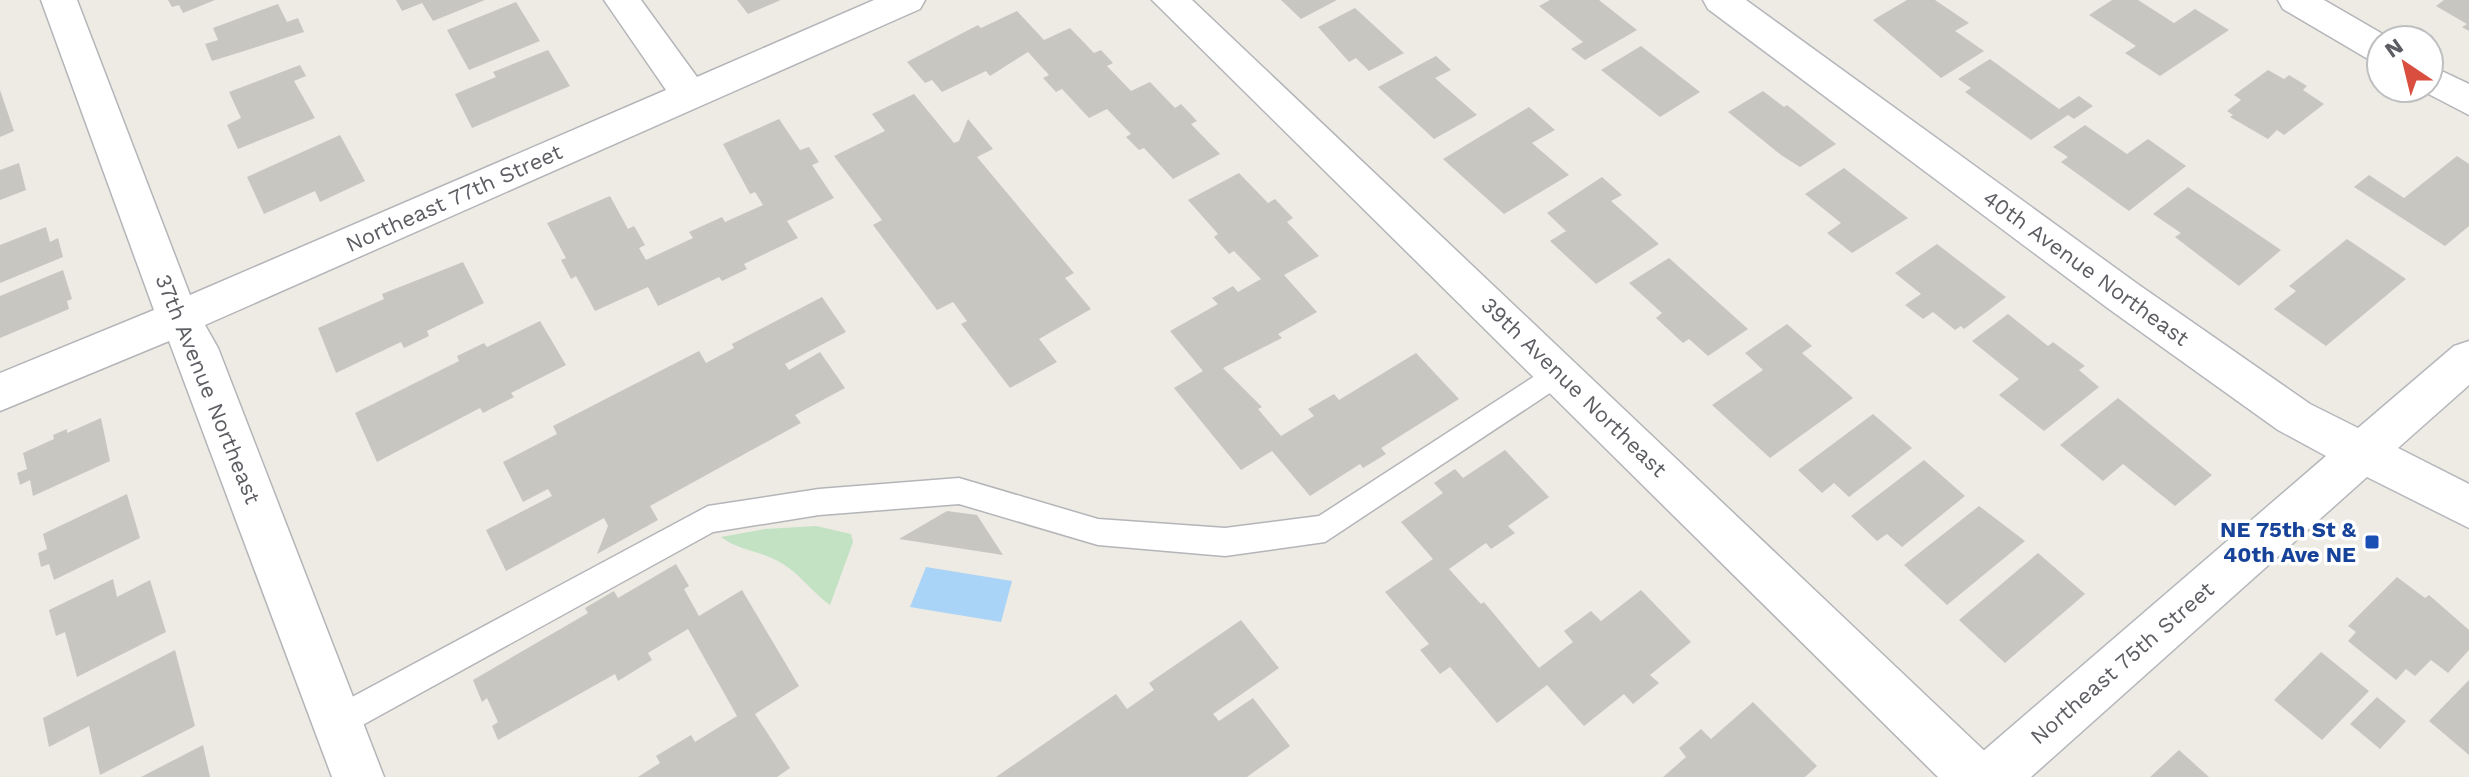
<svg xmlns="http://www.w3.org/2000/svg" width="2469" height="777" font-family="'Work Sans',sans-serif">
<rect width="100%" height="100%" fill="#edebe3"/>
<path fill="#c2e2c3" d="M816,526L851,534L853,542L830,605C813,593 801,575 783,564C763,551 739,551 721,537L765,529Z"/>
<path fill="#a9d3f7" d="M926,567L1012,581L1001,622L910,607Z"/>
<path fill="#c8c6c0" d="M168,0H215L183,13L179,5L172,7Z
M396,0H485L433,21L422,3L402,11Z
M737,0H781L748,14Z
M1281,0H1337L1301,19Z
M1550,0H1599L1637,30L1585,60L1571,49L1583,42L1539,6Z
M1907,0H1935L1969,23L1955,31L1984,51L1941,78L1873,20Z
M2112,0H2138L2174,23L2195,9L2229,30L2160,76L2125,53L2136,46L2089,15Z
M2444,0H2469V31L2462,27L2467,24L2436,6Z
M516,2L540,41L469,70L447,30Z
M278,4L287,22L298,18L304,32L212,61L205,44L218,40L213,28Z
M1355,8L1404,53L1369,71L1356,58L1349,62L1318,27Z
M1017,11L1044,40L1070,28L1094,53L1101,50L1113,63L1107,66L1131,91L1150,82L1175,108L1181,104L1197,121L1191,124L1220,154L1173,179L1144,148L1139,150L1126,137L1131,134L1107,109L1089,118L1062,89L1056,92L1043,78L1049,75L1028,52L990,76L986,71L942,92L932,80L925,83L907,62L978,25L981,28Z
M1641,46L1700,92L1660,117L1601,70Z
M548,50L570,86L472,128L455,94L496,77L493,72Z
M1436,56L1451,70L1435,78L1477,115L1434,139L1378,87Z
M1990,59L2059,109L2079,96L2093,106L2074,119L2068,115L2031,140L1965,92L1971,88L1958,79Z
M300,65L306,76L294,81L315,118L238,149L227,125L241,118L229,92Z
M2268,70L2284,79L2289,75L2307,86L2303,90L2324,104L2284,135L2277,130L2268,139L2230,117L2233,115L2227,111L2241,100L2234,95Z
M0,90L14,131L0,137Z
M1763,91L1784,107L1787,105L1836,144L1800,167L1781,155L1728,112Z
M914,94L954,143L959,141L968,119L993,149L977,157L1074,273L1065,278L1091,309L1039,339L1057,362L1010,388L961,324L967,321L953,302L937,310L873,225L882,220L834,156L885,131L872,114Z
M1529,107L1555,130L1532,143L1569,175L1504,214L1443,159Z
M779,119L800,150L809,147L819,162L812,165L834,198L787,221L798,238L744,264L747,269L722,281L719,277L658,306L648,287L595,311L576,276L571,279L561,260L566,258L547,223L610,196L628,229L634,226L645,245L639,248L646,260L693,238L689,232L722,217L725,222L763,205L755,192L750,194L723,144Z
M2085,125L2127,154L2148,139L2186,166L2129,211L2061,162L2068,157L2053,147Z
M340,135L365,181L320,202L315,191L264,214L247,177Z
M2457,156L2469,164V226L2445,246L2354,187L2369,175L2404,198Z
M19,163L26,190L0,200V170Z
M1844,168L1908,218L1852,253L1827,233L1841,223L1805,194Z
M1239,173L1268,203L1275,199L1293,218L1287,222L1319,256L1284,275L1317,312L1278,334L1282,338L1223,368L1262,407L1258,409L1281,436L1314,416L1308,409L1334,394L1339,400L1416,353L1459,399L1381,448L1386,454L1363,468L1360,464L1310,496L1272,451L1241,470L1174,388L1203,371L1170,331L1218,304L1212,298L1233,286L1238,292L1261,279L1234,251L1229,254L1214,237L1218,234L1188,200Z
M1602,177L1622,195L1611,201L1659,244L1596,284L1550,241L1566,231L1547,213Z
M2188,187L2281,250L2239,286L2175,237L2181,233L2153,214Z
M46,227L50,242L58,238L63,257L0,283V245Z
M2347,239L2406,279L2326,346L2274,309L2296,291L2289,286Z
M1937,244L2006,297L1964,329L1961,326L1955,330L1933,312L1923,319L1905,305L1921,294L1895,273Z
M1669,258L1748,329L1708,356L1689,339L1683,343L1656,318L1662,313L1629,283Z
M463,262L484,303L427,331L429,336L404,348L401,342L336,373L318,328L384,299L382,294Z
M63,270L72,299L67,301L69,309L0,338V296Z
M822,297L846,332L785,364L789,370L820,352L845,388L795,415L801,423L650,506L658,520L597,554L608,526L604,518L506,571L486,530L552,496L548,489L523,502L503,462L557,434L553,426L699,351L706,363L734,348L732,344Z
M2008,314L2048,346L2053,342L2085,366L2079,370L2099,387L2044,431L1999,395L2019,379L1972,341Z
M540,321L566,365L511,393L514,397L483,413L480,408L377,462L355,413L459,361L457,356L484,343L487,347Z
M1787,324L1812,346L1802,353L1853,398L1770,458L1712,405L1763,370L1745,353Z
M2118,398L2212,475L2175,506L2123,464L2103,481L2060,445Z
M1873,414L1912,448L1849,497L1834,483L1822,493L1798,470Z
M101,418L110,461L33,496L30,480L20,485L17,473L27,469L23,453L54,439L53,435L67,429V433Z
M1505,450L1549,497L1508,526L1515,533L1491,549L1486,543L1449,569L1481,604L1484,602L1539,668L1573,642L1564,631L1591,611L1601,621L1641,590L1691,642L1650,675L1659,683L1633,704L1624,694L1584,726L1547,685L1497,723L1450,667L1440,674L1420,650L1429,644L1385,592L1433,559L1401,522L1443,493L1434,483L1455,469L1463,478Z
M1924,460L1965,496L1902,547L1887,534L1877,541L1851,516Z
M127,494L140,538L54,580L49,564L41,567L38,553L47,549L43,534Z
M1979,506L2025,541L1947,605L1904,565Z
M947,511L977,515L1003,555L899,539Z
M2038,553L2085,594L2005,663L1959,620Z
M676,564L689,586L684,589L699,616L742,590L799,686L755,714L790,768L777,777H638L660,763L656,756L691,735L695,742L737,716L688,629L648,653L652,660L618,681L615,674L498,740L492,726L498,722L487,698L482,702L473,680L588,613L585,608L614,591L618,598Z
M2397,577L2425,598L2429,595L2469,630V650L2448,673L2431,660L2415,676L2406,669L2396,680L2348,641L2356,632L2348,626Z
M113,579L117,597L150,580L166,632L77,677L65,632L56,636L49,610Z
M1241,620L1279,668L1213,714L1219,721L1253,698L1290,746L1247,777H996L1116,694L1127,709L1154,690L1149,683Z
M175,650L195,726L100,775L89,726L49,747L43,718Z
M2321,652L2369,691L2322,740L2274,700Z
M2469,680V755L2429,721Z
M2377,697L2406,721L2380,749L2350,724Z
M1753,702L1817,766L1805,777H1663L1686,757L1679,748L1701,729L1711,739Z
M203,745L210,777H141Z
M2179,750L2209,777H2150Z"/>
<g fill="none" stroke-linecap="round" stroke-linejoin="round">
<defs>
<path id="lane" d="M1558,361L1568,365L1572,373L1568,381L1325,542L1225,556L1098,545L959,504L819,515L713,532L348,733L337,738L326,733L321,722L326,711L708,506L819,489L959,478L1098,519L1225,528L1319,516Z"/>
<path id="street" d="M41,0H77L190,295L666,90L604,0H641L697,77L874,0H925L920,9L205,325L218,348L384,777H332L169,341L0,411V373L154,310Z
M1152,0H1192L1993,759L2001,777H1938Z
M2278,0H2324L2393,40H2381V63L2368,59L2283,9Z
M2429,65L2469,84V115L2417,88H2429Z"/>
<path id="secondary" d="M1703,0H1746L2139,285L2310,404L2358,428L2454,346L2469,341V385L2398,448L2469,484V528L2367,477L2031,777H1966L1974,759L2326,456L2278,430L2109,309L1708,9Z"/>
</defs>
<use href="#lane" stroke="#b4b5b9" stroke-width="3"/>
<use href="#street" stroke="#b4b5b9" stroke-width="3"/>
<use href="#secondary" stroke="#b5b7bc" stroke-width="3"/>
<use href="#lane" fill="#fff" fill-rule="evenodd"/>
<use href="#street" fill="#fff" fill-rule="evenodd"/>
<use href="#secondary" fill="#fff" fill-rule="evenodd"/>
</g>
<rect fill="#1a4fb4" stroke="#fff" stroke-width="3" x="2364" y="534" width="16" height="16" rx="4"/>
<g text-anchor="middle" dominant-baseline="central" stroke-width="7" stroke-linejoin="round" paint-order="stroke">
<g font-size="22" fill="#5c5e63" stroke="#fff">
<text transform="translate(454 198) rotate(-24)">Northeast 77th Street</text>
<text transform="translate(2086 268) rotate(36)">40th Avenue Northeast</text>
<text transform="translate(1574 387) rotate(44)">39th Avenue Northeast</text>
<text transform="translate(208 389) rotate(68)">37th Avenue Northeast</text>
<text transform="translate(2122 663) rotate(-41)">Northeast 75th Street</text>
</g>
<g font-size="22" font-weight="bold" fill="#164399" stroke="#fff" text-anchor="end">
<text x="2356" y="529">NE 75th St &amp;<tspan x="2356" dy="25">40th Ave NE</tspan></text>
</g>
</g>
<g transform="translate(2405 64) rotate(325)"><circle r="38" fill="#ffffff" stroke="#bebfc1" stroke-width="2"/>
<path d="M0-6L14 30L0 20L-14 30Z" fill="#d94e3e"/>
<text y="-12" font-size="22" font-weight="bold" text-anchor="middle" fill="#5c5e63">N</text>
</g>
</svg>
